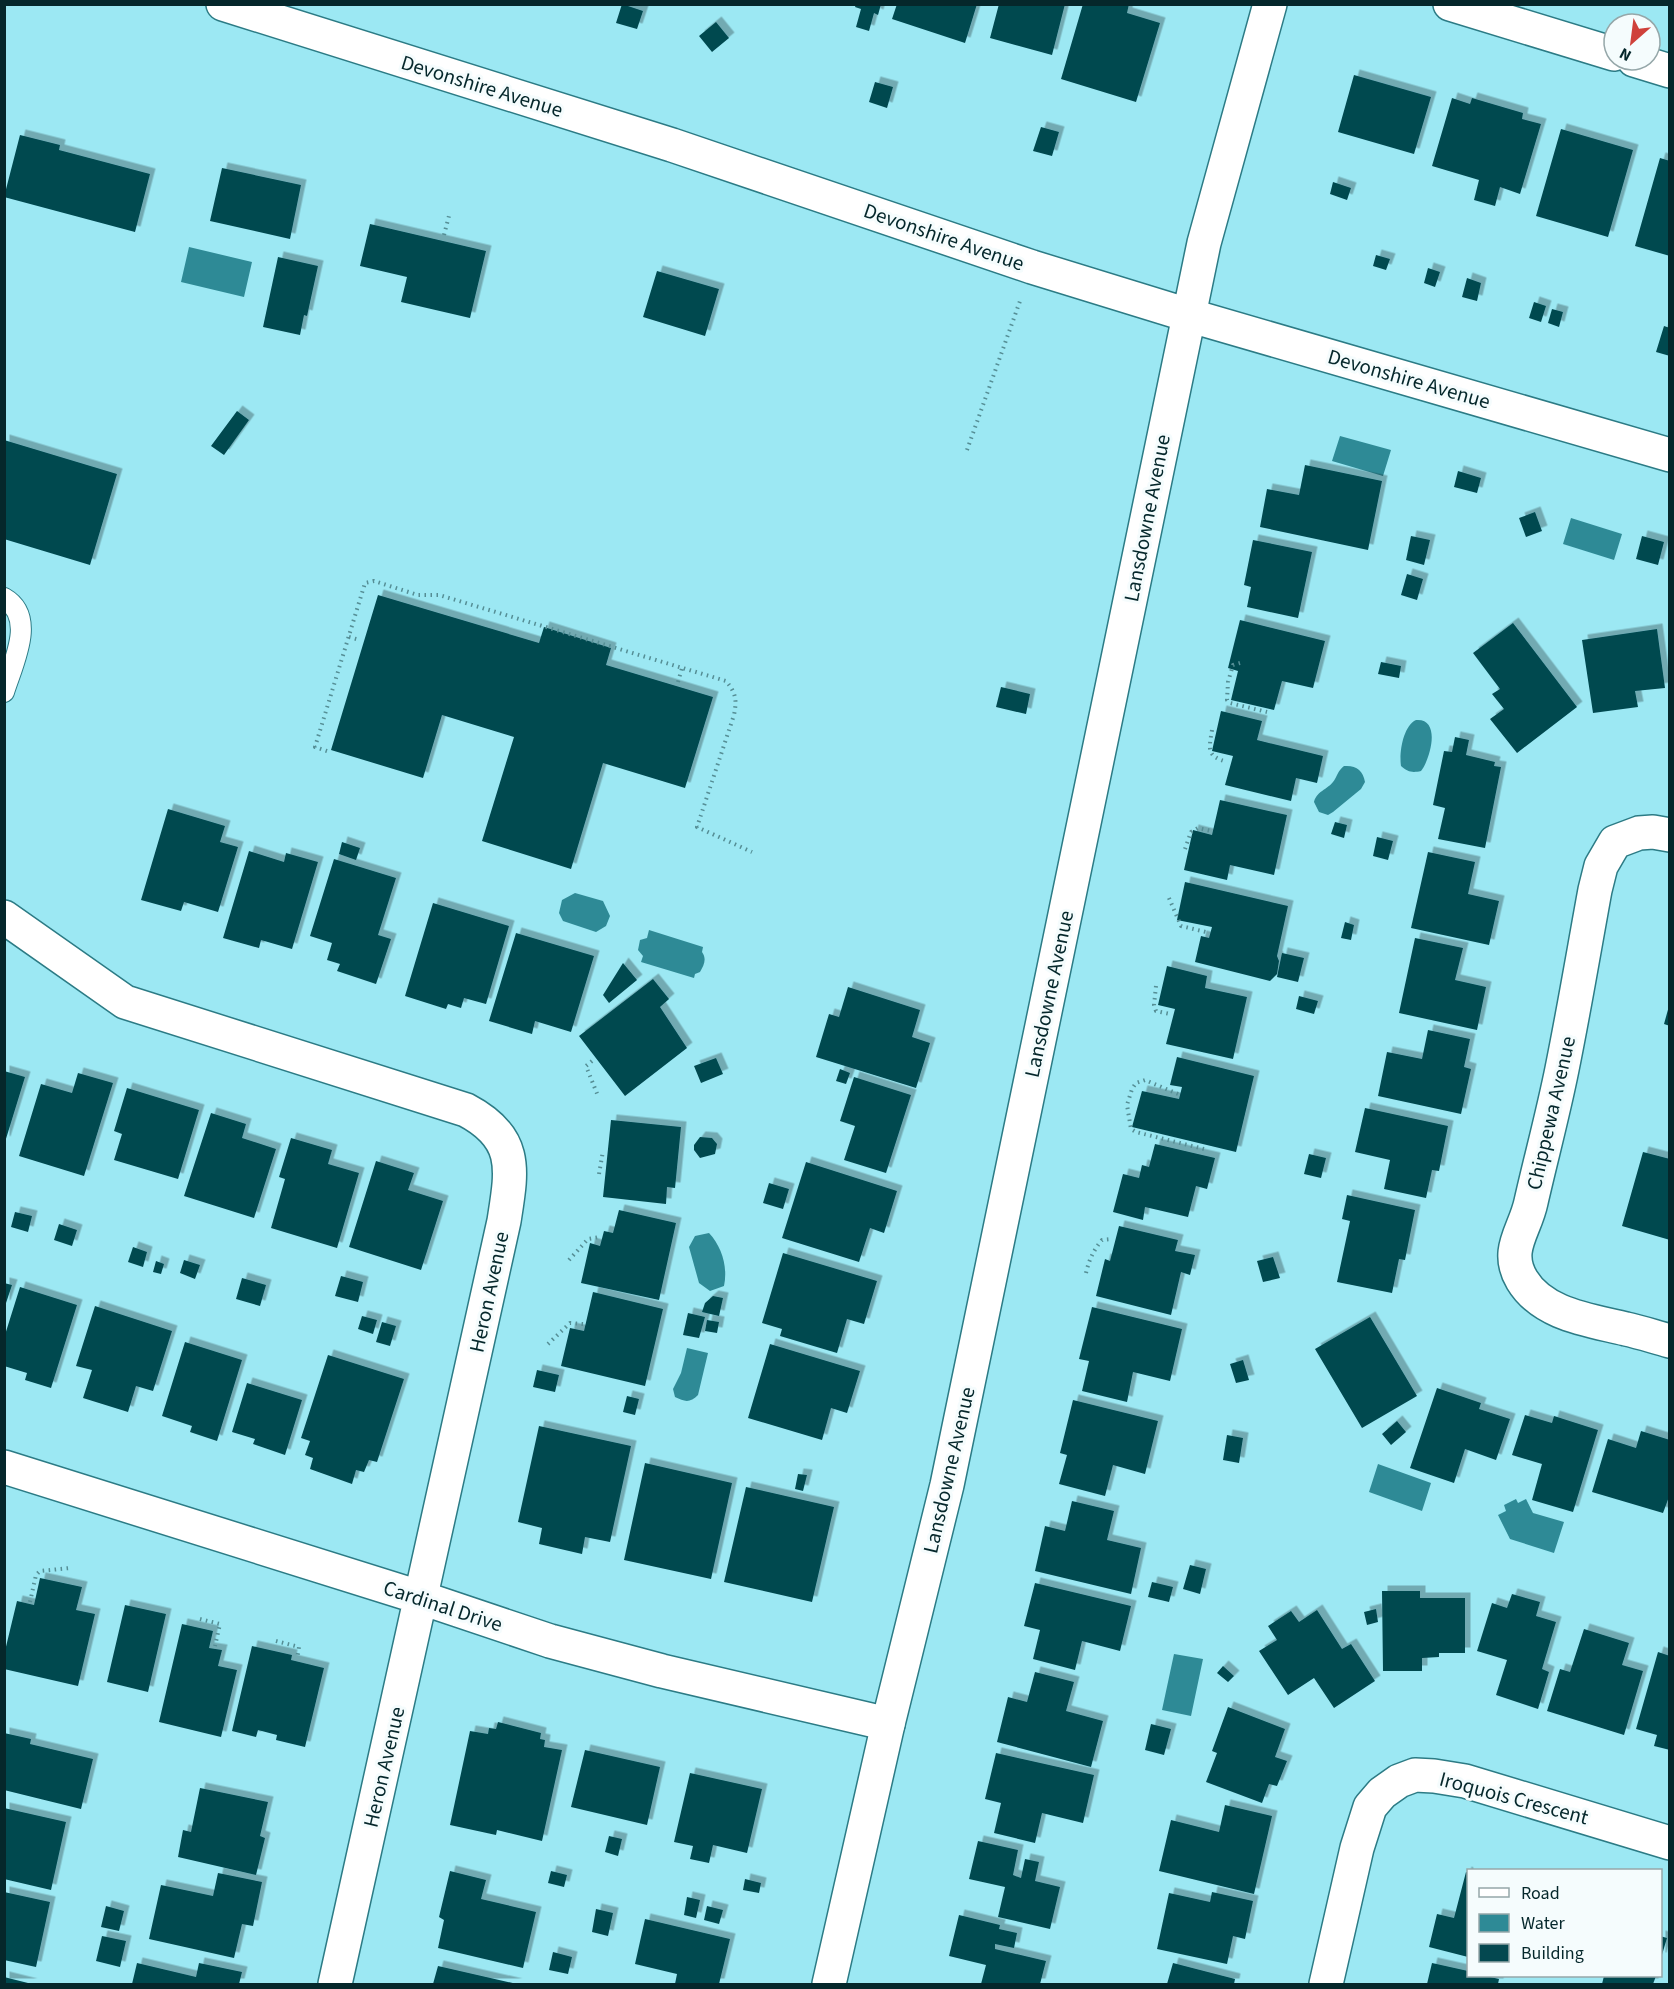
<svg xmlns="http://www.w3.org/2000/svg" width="1674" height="1989" font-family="'Source Sans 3',sans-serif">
<defs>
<filter id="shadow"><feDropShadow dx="5.5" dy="-5.5" stdDeviation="0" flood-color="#0004"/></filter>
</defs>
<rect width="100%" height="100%" fill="#9ce8f3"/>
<path fill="#2e8a96" d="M189,247L252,262L244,297L181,282Z
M1340,436L1391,450L1383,476L1332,461Z
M1571,518L1622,534L1614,560L1563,544Z
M1416,720C1442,718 1430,760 1421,771C1412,773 1408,772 1401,766C1399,753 1403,726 1416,720Z
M1344,766C1356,765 1363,770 1365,782L1361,789L1333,812L1328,815L1319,812L1314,802C1317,790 1330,789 1335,779C1338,774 1338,771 1344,766Z
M575,893L603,901L610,916L606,926L596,932L563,921L559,913L562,900Z
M649,930L703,947L702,952C707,959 704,965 700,972L695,974L694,978L641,962L643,956L638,950L640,940L647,938Z
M709,1233C722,1247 728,1267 724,1286L710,1291L699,1283L689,1247L695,1236Z
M687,1348L708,1353L698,1395C690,1403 685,1402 675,1397L673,1389L681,1373Z
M1378,1464L1431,1483L1422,1511L1369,1492Z
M1516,1499L1518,1503L1526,1499L1533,1513L1564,1522L1554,1553L1510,1539L1498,1515L1506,1511L1504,1505Z
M1174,1654L1203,1659L1191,1716L1162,1710Z"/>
<path fill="#044850" filter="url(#shadow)" d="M622,4L643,11L637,29L616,23Z
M856,4H881L878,15L874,13L869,31L856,27L861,9L855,7Z
M897,4H977L965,43L892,19Z
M999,4H1065L1052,55L990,38Z
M1083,4H1129L1127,13L1160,23L1136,102L1061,79Z
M716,22L729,38L712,52L699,36Z
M1354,75L1431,97L1414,154L1338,132Z
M875,82L893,87L887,108L869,102Z
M1452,98L1470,104L1472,98L1523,113L1522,119L1541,124L1520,194L1500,187L1495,206L1474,200L1479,180L1432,166Z
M1041,127L1059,132L1052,156L1033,151Z
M1561,129L1633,150L1608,237L1536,216Z
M20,135L60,145L59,150L150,174L135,232L4,197Z
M1660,158L1670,161V256L1635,246Z
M222,168L301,185L290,239L210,221Z
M1333,182L1351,188L1347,200L1330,194Z
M370,224L486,251L470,318L401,302L407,277L360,266Z
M1376,255L1390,259L1386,270L1373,266Z
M278,257L318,266L307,316L304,315L300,335L263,327Z
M1428,268L1440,272L1435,287L1424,283Z
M657,271L719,289L705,336L643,317Z
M1467,278L1481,283L1477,301L1462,297Z
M1534,302L1546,306L1541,322L1529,318Z
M1552,309L1563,312L1559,327L1548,323Z
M1664,326L1670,328V356L1656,352Z
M237,411L249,420L224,455L211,446Z
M4,440L117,474L90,565L4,539Z
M1305,465L1382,481L1368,550L1260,527L1267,489L1299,495Z
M1458,471L1481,478L1477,493L1454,487Z
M1535,512L1542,531L1526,537L1519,518Z
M1411,536L1430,540L1424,565L1406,560Z
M1642,536L1664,542L1658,565L1636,559Z
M1253,540L1312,552L1298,618L1247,607L1251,587L1244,585Z
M1407,574L1423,579L1417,600L1401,595Z
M378,595L539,643L544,627L611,648L606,665L713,697L685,788L603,763L571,869L482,841L514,737L442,715L423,778L331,750Z
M1240,620L1325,641L1313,688L1282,681L1274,710L1231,700L1238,671L1228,668Z
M1513,623L1577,707L1517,753L1490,719L1504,709L1492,694L1500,689L1473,653Z
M1657,629L1665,688L1635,691L1638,707L1593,713L1582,640Z
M1381,662L1401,666L1399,678L1378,674Z
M1001,687L1030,694L1026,714L996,707Z
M1221,711L1262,721L1257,740L1323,756L1317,783L1296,778L1291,801L1225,785L1233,756L1212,751Z
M1455,737L1469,740L1466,755L1495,762L1494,766L1501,767L1485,848L1438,839L1445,808L1433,805L1444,751L1452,752Z
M1220,800L1287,815L1274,875L1230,865L1227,880L1184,870L1193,830L1212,835Z
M168,809L225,826L220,842L238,847L218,912L184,902L181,911L141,900Z
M1335,822L1347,825L1344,838L1331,834Z
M1377,837L1393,841L1388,860L1373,856Z
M342,842L360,848L356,860L339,854Z
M249,851L284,862L286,853L318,862L292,949L261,940L259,948L223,938Z
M1428,852L1475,862L1468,894L1499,901L1489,945L1411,928Z
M334,859L396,878L378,935L391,939L376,984L337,971L340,964L327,960L332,943L310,936Z
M1185,882L1288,906L1277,956L1279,961L1277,974L1270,981L1195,962L1201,936L1209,938L1212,927L1177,920Z
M433,903L509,926L486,1004L464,998L461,1008L448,1004L446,1009L405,996Z
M1345,922L1354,925L1351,940L1341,938Z
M516,933L594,956L571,1032L535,1021L532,1034L489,1021Z
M1415,938L1463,948L1455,980L1486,987L1477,1030L1399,1013Z
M1282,953L1304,958L1298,982L1277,977Z
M623,963L637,980L609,1003L603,995Z
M1167,966L1207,976L1205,988L1247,997L1233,1059L1166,1044L1175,1009L1158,1005Z
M653,979L669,999L660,1007L687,1048L625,1096L579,1036Z
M848,987L920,1010L912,1037L930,1043L916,1088L816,1057L829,1014L839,1017Z
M1299,996L1318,1001L1314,1014L1296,1009Z
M1669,1006H1670V1026L1664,1024Z
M1428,1030L1470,1039L1464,1067L1471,1069L1461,1114L1378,1096L1387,1052L1422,1059Z
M1177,1057L1254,1076L1236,1152L1132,1127L1142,1091L1179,1099L1182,1087L1170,1085Z
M716,1058L723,1074L701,1083L694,1066Z
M840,1069L850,1073L846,1084L836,1081Z
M4,1071L25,1077L5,1142L4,1141Z
M78,1073L113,1083L84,1176L19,1156L41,1084L72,1093Z
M854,1077L911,1095L886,1173L844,1160L855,1126L840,1121Z
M127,1088L199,1110L178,1179L114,1160L122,1134L114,1131Z
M1365,1108L1448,1126L1439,1171L1432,1170L1426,1198L1384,1189L1390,1160L1355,1152Z
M211,1113L246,1124L242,1138L276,1149L254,1218L184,1196Z
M611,1120L681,1127L675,1188L667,1187L666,1204L603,1197Z
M700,1137L712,1138L717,1144L715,1154L700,1158L694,1150V1145Z
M291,1138L332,1150L328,1164L359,1173L337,1248L271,1228L285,1179L279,1177Z
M1155,1144L1215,1158L1207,1189L1196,1186L1188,1217L1145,1207L1143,1220L1113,1212L1123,1174L1139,1178L1142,1165L1149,1167Z
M1643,1152L1670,1159V1240L1622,1226Z
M1309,1154L1326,1158L1321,1178L1304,1174Z
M376,1161L414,1173L408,1190L443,1201L421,1270L349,1247Z
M806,1162L897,1191L884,1233L870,1228L859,1262L782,1238Z
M769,1183L789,1189L783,1209L763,1203Z
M1347,1195L1415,1210L1405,1260L1399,1259L1392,1293L1337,1282L1350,1221L1342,1219Z
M619,1210L676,1223L659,1300L581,1283L590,1243L600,1246L604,1231L613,1233Z
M15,1212L32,1216L28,1232L11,1227Z
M59,1224L77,1230L72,1246L54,1240Z
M1119,1226L1178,1240L1175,1251L1195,1255L1190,1275L1181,1272L1171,1315L1096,1296L1105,1259L1110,1261Z
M133,1247L147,1252L143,1267L128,1262Z
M783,1253L877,1281L864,1324L847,1319L837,1353L780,1336L782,1329L762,1323Z
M1273,1257L1280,1278L1263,1282L1257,1261Z
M184,1260L200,1265L195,1279L180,1273Z
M156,1261L164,1264L161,1274L153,1272Z
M341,1276L363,1282L358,1302L335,1296Z
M242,1278L266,1285L260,1306L236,1299Z
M4,1283L12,1285L5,1306L4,1305Z
M20,1287L77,1305L51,1388L25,1380L27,1373L4,1366V1338Z
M593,1292L663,1309L645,1386L561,1366L570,1328L584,1331Z
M713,1296L723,1298L719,1316L702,1312L705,1303Z
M95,1306L172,1331L153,1391L136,1386L128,1412L83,1398L92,1370L76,1366Z
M1092,1307L1182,1329L1170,1381L1133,1372L1127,1402L1082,1391L1089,1361L1079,1359Z
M688,1313L705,1317L699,1338L683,1335Z
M362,1316L377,1320L373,1334L358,1329Z
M1370,1317L1417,1396L1362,1428L1315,1349Z
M707,1320L719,1322L717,1333L705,1331Z
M382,1322L396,1326L390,1346L376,1342Z
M185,1342L242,1360L217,1441L190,1432L192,1426L162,1416Z
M770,1344L860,1371L847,1413L831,1408L822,1440L748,1418Z
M328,1355L404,1379L377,1462L369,1460L364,1472L356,1470L352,1484L310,1469L313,1458L305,1455L310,1441L301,1438Z
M1243,1360L1249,1380L1236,1383L1230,1364Z
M537,1370L559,1375L555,1392L533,1387Z
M247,1383L302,1400L285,1455L253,1444L255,1439L232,1432Z
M1437,1388L1481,1403L1479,1409L1510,1419L1496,1460L1465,1449L1454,1483L1410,1468Z
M627,1396L639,1399L635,1415L623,1412Z
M1073,1400L1158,1421L1145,1474L1113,1465L1105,1496L1059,1484L1067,1455L1060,1453Z
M1525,1415L1552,1423L1554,1416L1598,1430L1573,1512L1532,1500L1542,1464L1512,1455Z
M1397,1421L1406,1432L1391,1445L1382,1434Z
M539,1426L631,1446L610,1542L585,1537L582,1554L539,1544L542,1528L518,1522Z
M1641,1431L1670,1440V1494L1663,1513L1592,1492L1608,1439L1636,1448Z
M1227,1435L1243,1438L1239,1463L1223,1460Z
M645,1463L732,1483L711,1579L624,1560Z
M798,1474L807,1475L803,1491L795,1489Z
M746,1487L834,1507L812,1602L724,1582Z
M1072,1501L1114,1511L1107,1540L1141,1548L1131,1594L1035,1571L1045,1526L1065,1531Z
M1190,1565L1206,1569L1200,1594L1183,1589Z
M40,1578L82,1587L76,1610L95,1614L78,1686L4,1669V1655L17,1601L34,1605Z
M1152,1582L1173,1587L1169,1602L1148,1597Z
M1035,1583L1131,1606L1120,1651L1082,1641L1075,1670L1033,1659L1040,1630L1024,1626Z
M1382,1591H1420V1598H1465V1653H1439V1657L1422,1658V1671H1383Z
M1512,1594L1540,1602L1536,1616L1556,1622L1542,1669L1549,1672L1538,1709L1496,1695L1507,1660L1477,1651L1492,1603L1507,1608Z
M125,1605L166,1614L148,1692L107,1682Z
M1376,1609L1378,1622L1367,1625L1364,1612Z
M1317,1610L1342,1649L1351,1644L1375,1681L1334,1708L1314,1678L1288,1695L1259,1651L1277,1640L1268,1626L1291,1611L1299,1622Z
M182,1624L213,1631L209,1648L222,1650L218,1666L237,1670L221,1737L159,1722Z
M1584,1629L1629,1643L1622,1665L1643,1671L1624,1735L1547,1711L1560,1669L1570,1672Z
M252,1646L292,1655L291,1660L324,1668L305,1747L276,1740L277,1735L258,1730L256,1737L232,1731Z
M1658,1652L1670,1656V1750L1654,1746L1657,1735L1636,1729Z
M1223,1666L1234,1676L1228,1682L1217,1673Z
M1035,1672L1074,1682L1066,1711L1103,1721L1091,1767L997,1742L1008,1697L1027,1702Z
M1228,1707L1285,1729L1275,1757L1287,1761L1277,1786L1269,1784L1262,1803L1206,1782L1217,1753L1212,1751Z
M498,1722L541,1733L540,1739L545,1740L544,1747L562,1750L542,1841L497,1830L496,1835L450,1825L470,1731L488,1734L489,1728L496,1729Z
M1151,1724L1171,1729L1164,1755L1145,1750Z
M4,1733L31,1739L30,1744L93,1759L81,1809L4,1790Z
M585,1750L660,1767L647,1825L571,1807Z
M996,1753L1094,1775L1083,1823L1042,1813L1035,1843L994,1833L1001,1803L985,1799Z
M690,1773L762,1789L747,1853L713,1845L709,1863L690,1859L693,1846L674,1842Z
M200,1788L268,1802L260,1836L265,1838L256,1875L178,1857L183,1830L191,1832Z
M1225,1805L1272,1816L1254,1894L1159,1871L1171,1820L1219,1832Z
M4,1808L66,1822L51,1890L4,1879Z
M609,1836L622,1839L618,1856L605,1852Z
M978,1841L1018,1850L1013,1875L1021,1878L1025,1859L1039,1862L1035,1881L1060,1887L1050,1929L998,1917L1005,1887L969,1879Z
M450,1871L486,1880L481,1899L536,1912L523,1968L438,1948L444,1920L439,1917Z
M551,1871L567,1875L564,1887L548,1883Z
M1466,1872L1468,1873V1957L1429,1947L1437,1914L1454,1918Z
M218,1873L262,1882L253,1926L242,1924L234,1958L149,1939L161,1885L213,1896Z
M745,1879L761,1883L759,1893L743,1890Z
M4,1892L50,1902L36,1967L4,1960Z
M1212,1892L1253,1901L1245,1939L1233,1936L1227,1964L1157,1949L1169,1893L1210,1902Z
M687,1897L700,1900L696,1918L684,1915Z
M106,1906L124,1911L119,1931L101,1927Z
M707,1906L723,1910L719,1924L704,1920Z
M596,1909L613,1913L608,1936L592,1932Z
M959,1915L1000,1925L999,1929L1017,1933L1014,1948L995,1944V1949L1046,1961L1040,1984H981L986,1965L949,1956Z
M645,1919L730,1939L719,1984H675L677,1974L635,1964Z
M102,1936L126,1941L120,1967L96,1961Z
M1660,1936L1667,1938L1661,1958H1660Z
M553,1952L572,1957L568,1974L549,1970Z
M137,1963L196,1977L199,1963L242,1972L239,1984H132Z
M1173,1963L1235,1979L1234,1984H1167Z
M1432,1963L1468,1971V1976H1486L1499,1979L1498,1984H1427Z
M438,1966L517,1984H433Z
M1604,1976H1656L1653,1984H1602Z
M4,1977L32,1984H4Z"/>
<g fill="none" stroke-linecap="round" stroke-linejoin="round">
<defs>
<path id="service" d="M4,598C37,617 13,663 4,692"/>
<path id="minor" d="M1450,4L1614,54
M1634,60L1670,71
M1670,835L1653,832L1639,833L1615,842L1601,866L1595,890C1584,950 1574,1010 1562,1069C1553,1114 1541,1158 1531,1202C1525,1231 1504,1250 1522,1280C1543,1315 1590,1320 1626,1329C1640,1332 1655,1337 1670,1341
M4,917L125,1002L466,1110C519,1138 512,1170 504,1221L335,1984
M4,1467L422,1598L550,1641L662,1671L888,1724
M1326,1984L1357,1848L1370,1807L1382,1793L1399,1781L1415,1775L1434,1776L1465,1781L1670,1843"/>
<path id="secondary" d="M223,4L672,145L1032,267L1188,315L1670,455
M829,1984L888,1724L947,1485L1204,243L1270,4"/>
</defs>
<use href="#service" stroke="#2c7b85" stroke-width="22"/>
<use href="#minor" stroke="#2c7b85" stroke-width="36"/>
<use href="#secondary" stroke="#2c7b85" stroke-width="36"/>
<path stroke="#558e95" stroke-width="4" stroke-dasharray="1.5 4.5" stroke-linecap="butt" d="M444,235L450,212
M967,450L1020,301
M349,637L360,640
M1240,663L1233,665L1228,682L1227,700L1230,703L1267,712
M678,682L682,668
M1212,730C1209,749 1206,756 1227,762
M327,751L315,747L365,583L374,581L418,595H439L726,681C736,693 737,700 734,715L697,827L752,852
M1185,849L1191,832L1198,828L1211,831
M1169,898L1181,926L1206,932
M1156,986L1154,1005L1156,1011L1170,1014
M592,1061L586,1066L598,1096
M1178,1094L1145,1080L1136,1083L1132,1089L1127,1105L1131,1129L1136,1132L1204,1149
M599,1174L603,1151
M569,1260L588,1239L599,1237
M1086,1273C1089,1260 1093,1251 1102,1240L1112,1239
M548,1344L570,1323L583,1324
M30,1602L36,1575L40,1571L70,1568
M200,1619L220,1624L215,1646
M276,1641L299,1647L297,1659"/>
<use href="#service" stroke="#fff" stroke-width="20"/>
<use href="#minor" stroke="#fff" stroke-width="33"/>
<use href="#secondary" stroke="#fff" stroke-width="33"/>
</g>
<g text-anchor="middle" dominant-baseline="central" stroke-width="6" stroke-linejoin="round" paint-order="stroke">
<g font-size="21" fill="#05272b" stroke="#f5fcfd">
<text transform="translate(482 86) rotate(17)">Devonshire Avenue</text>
<text transform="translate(944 237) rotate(19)">Devonshire Avenue</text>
<text transform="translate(1409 379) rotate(16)">Devonshire Avenue</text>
<text transform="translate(1147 518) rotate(-79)">Lansdowne Avenue</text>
<text transform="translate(1049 994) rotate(-78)">Lansdowne Avenue</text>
<text transform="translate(1551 1113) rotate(-77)">Chippewa Avenue</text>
<text transform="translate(489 1292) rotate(-78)">Heron Avenue</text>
<text transform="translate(949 1470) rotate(-77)">Lansdowne Avenue</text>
<text transform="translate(443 1606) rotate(18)">Cardinal Drive</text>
<text transform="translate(384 1767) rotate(-77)">Heron Avenue</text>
<text transform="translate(1514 1798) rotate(15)">Iroquois Crescent</text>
</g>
</g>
<rect width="1674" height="1989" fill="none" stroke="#05272b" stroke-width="12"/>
<rect x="1467" y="1869" width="195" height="108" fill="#f5fcfd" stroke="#95a7a9" stroke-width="1.5"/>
<rect x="1479" y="1888" width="30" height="9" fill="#ffffff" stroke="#95a7a9" stroke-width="1.5"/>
<text x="1521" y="1899" font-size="18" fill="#05272b">Road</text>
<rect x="1479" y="1914" width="30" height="18" fill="#2e8a96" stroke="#95a7a9" stroke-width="1.5"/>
<text x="1521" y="1929" font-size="18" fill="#05272b">Water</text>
<rect x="1479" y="1944" width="30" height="18" fill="#044850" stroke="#95a7a9" stroke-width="1.5"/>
<text x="1521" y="1959" font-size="18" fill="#05272b">Building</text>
<g transform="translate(1632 42) rotate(208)"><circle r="28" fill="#f5fcfd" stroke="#95a7a9" stroke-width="1.5"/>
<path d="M0-4.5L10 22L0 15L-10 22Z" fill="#cf413b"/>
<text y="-9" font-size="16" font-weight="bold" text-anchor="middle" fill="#05272b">N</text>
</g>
</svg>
